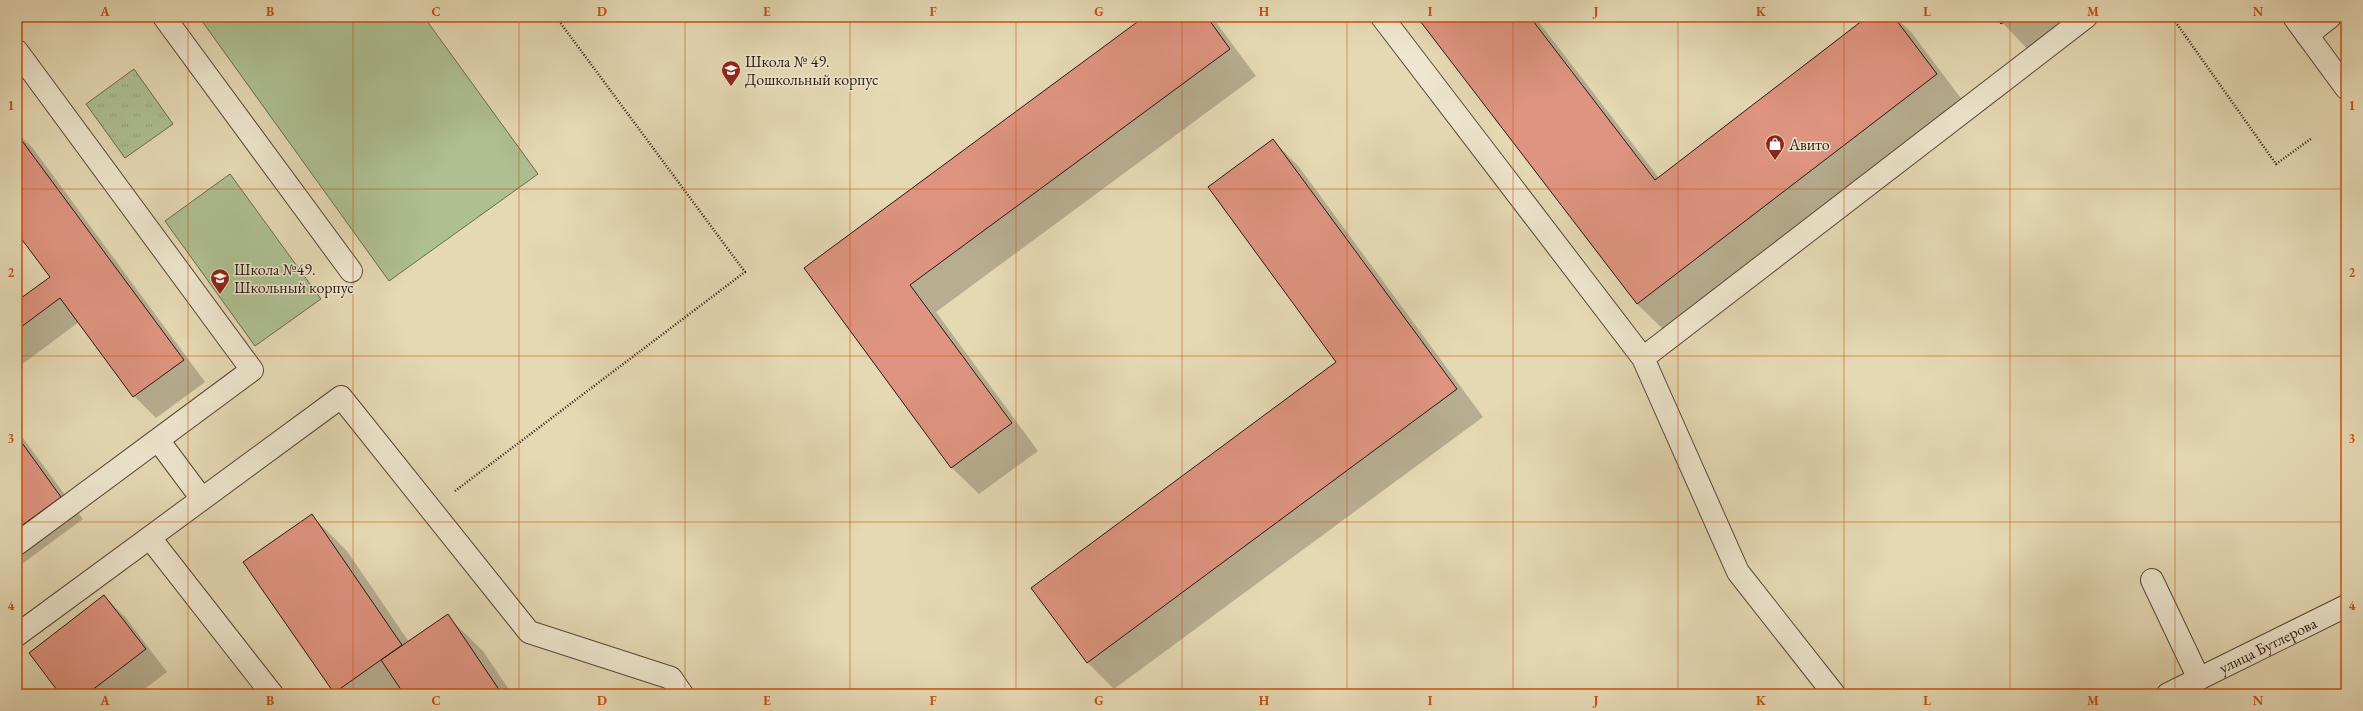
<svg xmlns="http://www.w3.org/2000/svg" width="2363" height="711" font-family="'EB Garamond',serif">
<defs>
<pattern id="park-tufts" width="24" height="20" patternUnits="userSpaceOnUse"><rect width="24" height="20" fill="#aec092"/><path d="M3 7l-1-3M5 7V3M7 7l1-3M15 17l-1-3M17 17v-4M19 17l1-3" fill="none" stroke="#96a47d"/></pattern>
</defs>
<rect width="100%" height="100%" fill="#e5d9b4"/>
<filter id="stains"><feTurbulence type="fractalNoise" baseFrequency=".005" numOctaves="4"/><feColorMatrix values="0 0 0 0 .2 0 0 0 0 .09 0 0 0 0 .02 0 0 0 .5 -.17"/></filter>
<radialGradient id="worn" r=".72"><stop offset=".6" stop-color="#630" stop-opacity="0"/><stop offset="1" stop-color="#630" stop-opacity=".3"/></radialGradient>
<path fill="#aec092" stroke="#6b6a50" d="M199,17H424L538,174L389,281Z
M230,174L321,299L255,346L165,221Z"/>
<path fill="url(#park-tufts)" stroke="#6b6a50" d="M134,69L173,124L125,158L86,104Z"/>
<path fill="#0003" d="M1146,17H1212L1256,76L936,312L1038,451L979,494L952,468L805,268Z
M1418,17H1535L1659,178L1869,17H1895L1911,32L1963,101L1664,330L1637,304Z
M1997,17H2084L2034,56Z
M17,133L32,147L205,382L156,418L134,396L79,322L17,368V302L51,277L17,231Z
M1273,140L1299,167L1483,417L1114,689L1087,662L1338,362Z
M17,430L83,519L18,567L17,566Z
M312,516L347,551L409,642L447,616L483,651L512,694H336Z
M104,596L126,618L167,672L138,694H61Z"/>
<path fill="#de9480" stroke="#28150e" d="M1144,17H1207L1230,49L910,285L1012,423L951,468L804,268Z
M1417,17H1530L1655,180L1867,17H1894L1937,74L1637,304Z
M1996,17H2011L2001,24Z
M17,134L184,360L133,397L60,298L17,330V301L50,277L17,233Z
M1273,139L1457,389L1087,663L1031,588L1336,362L1208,187Z
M17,436L61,497L17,529Z
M312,514L402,645L334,693L243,562Z
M104,595L146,649L87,694H60L29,653Z
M448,614L502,694H404L381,660Z"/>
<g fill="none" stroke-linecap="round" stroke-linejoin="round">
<defs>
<path id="service" d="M164,17L351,271
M1382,17L1643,358L1738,572L1834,694
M2307,35L2330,17
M17,51L252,370L17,544
M1643,358L2086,17
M158,440L202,499
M150,538L272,694
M2152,580L2199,679
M17,635L341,397L529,632L671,678L682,694"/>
<g id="tertiary">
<path d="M2294,17L2346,88"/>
<path id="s1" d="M2168,694L2346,606"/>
</g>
</defs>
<use href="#service" stroke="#574638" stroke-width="24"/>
<use href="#tertiary" stroke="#574638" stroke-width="24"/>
<path stroke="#28150e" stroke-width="2.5" stroke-dasharray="1 2" stroke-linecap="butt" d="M2172,17L2276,164L2312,138
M455,491L745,272L556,17"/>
<use href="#service" stroke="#eee6ce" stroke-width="22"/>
<use href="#tertiary" stroke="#eee6ce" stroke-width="22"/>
</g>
<path fill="none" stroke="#cb4f0c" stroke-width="1" stroke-opacity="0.55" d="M188,17V694M353,17V694M519,17V694M685,17V694M850,17V694M1016,17V694M1182,17V694M1347,17V694M1513,17V694M1678,17V694M1844,17V694M2010,17V694M2175,17V694M17,189H2346M17,356H2346M17,522H2346"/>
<defs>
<symbol id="school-pin" viewBox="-11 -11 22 30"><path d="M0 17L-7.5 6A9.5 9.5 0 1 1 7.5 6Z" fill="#8f2418" stroke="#eee6ce"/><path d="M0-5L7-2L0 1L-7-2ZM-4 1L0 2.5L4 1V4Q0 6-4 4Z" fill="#fff"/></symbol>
<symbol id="shop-pin" viewBox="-11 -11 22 30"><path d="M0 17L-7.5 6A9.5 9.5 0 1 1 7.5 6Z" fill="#8f2418" stroke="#eee6ce"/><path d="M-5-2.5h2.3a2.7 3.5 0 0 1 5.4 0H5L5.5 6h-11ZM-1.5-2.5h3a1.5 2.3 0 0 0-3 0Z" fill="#fff"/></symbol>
</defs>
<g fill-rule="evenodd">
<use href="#school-pin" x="720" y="59" width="22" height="30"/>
<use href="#shop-pin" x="1764" y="133" width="22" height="30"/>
<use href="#school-pin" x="209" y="267" width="22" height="30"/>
</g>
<g text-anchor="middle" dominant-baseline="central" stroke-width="3" stroke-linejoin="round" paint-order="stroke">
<g font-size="16" fill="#28150e" stroke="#eee6ce" text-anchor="start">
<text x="745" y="61">Школа № 49.<tspan x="745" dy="18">Дошкольный корпус</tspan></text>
<text x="1789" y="144">Авито</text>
<text x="234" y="269">Школа №49.<tspan x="234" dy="18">Школьный корпус</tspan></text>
</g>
<g font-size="16" fill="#28150e" stroke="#eee6ce">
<text stroke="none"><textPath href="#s1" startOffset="111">улица Бутлерова</textPath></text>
</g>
</g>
<rect width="2363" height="711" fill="none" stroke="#e5d9b4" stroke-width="44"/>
<rect x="22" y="22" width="2319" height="667" fill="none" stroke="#cb4f0c" stroke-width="1.5"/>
<g font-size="13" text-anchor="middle" font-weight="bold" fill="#cb4f0c">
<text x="105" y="16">A</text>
<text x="270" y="16">B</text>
<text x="436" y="16">C</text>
<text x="602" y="16">D</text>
<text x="767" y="16">E</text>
<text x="933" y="16">F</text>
<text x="1099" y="16">G</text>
<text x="1264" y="16">H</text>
<text x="1430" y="16">I</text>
<text x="1596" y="16">J</text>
<text x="1761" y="16">K</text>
<text x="1927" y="16">L</text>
<text x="2093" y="16">M</text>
<text x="2258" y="16">N</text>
<text x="11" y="110">1</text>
<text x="2352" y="110">1</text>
<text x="11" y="277">2</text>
<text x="2352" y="277">2</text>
<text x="11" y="443">3</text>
<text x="2352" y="443">3</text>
<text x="11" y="610">4</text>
<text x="2352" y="610">4</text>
<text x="105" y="705">A</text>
<text x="270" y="705">B</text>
<text x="436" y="705">C</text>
<text x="602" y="705">D</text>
<text x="767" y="705">E</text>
<text x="933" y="705">F</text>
<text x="1099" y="705">G</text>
<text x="1264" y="705">H</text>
<text x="1430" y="705">I</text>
<text x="1596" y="705">J</text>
<text x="1761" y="705">K</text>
<text x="1927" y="705">L</text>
<text x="2093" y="705">M</text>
<text x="2258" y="705">N</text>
</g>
<rect width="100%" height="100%" filter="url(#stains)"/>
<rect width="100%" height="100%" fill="url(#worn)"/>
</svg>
